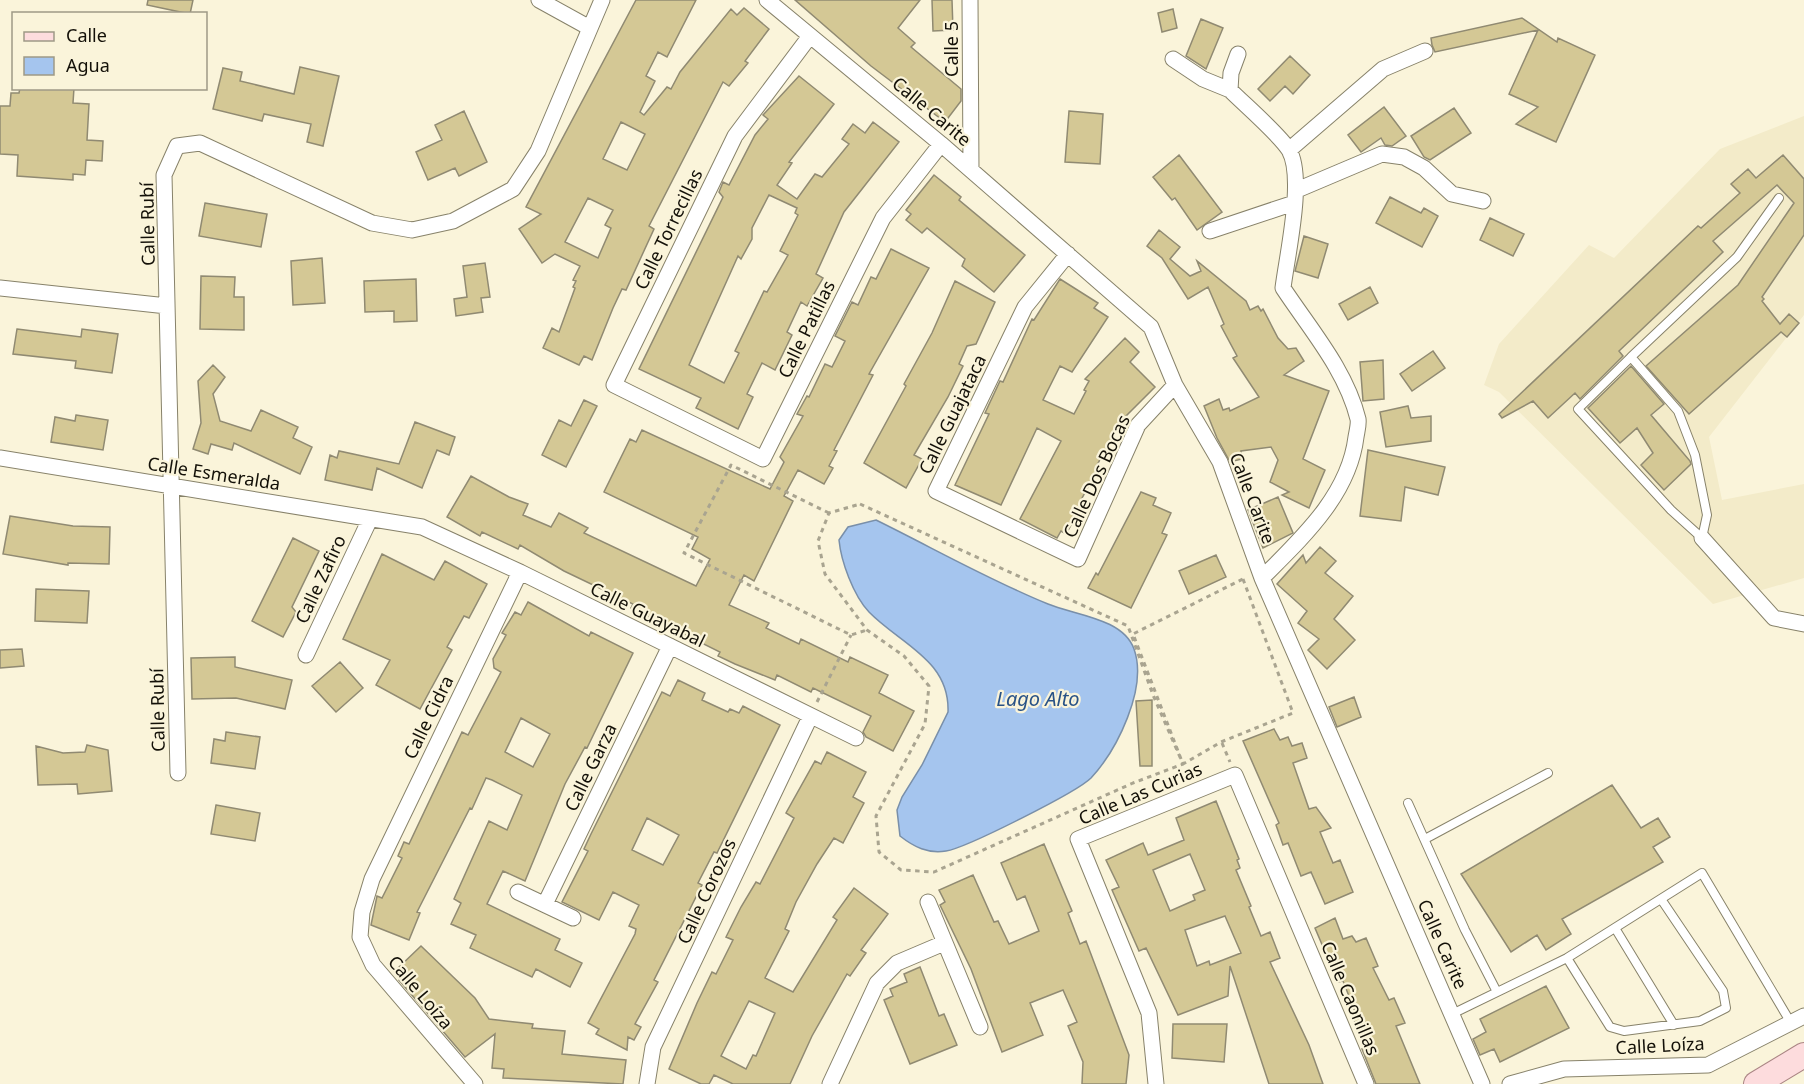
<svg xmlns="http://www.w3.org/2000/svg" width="1804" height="1084" font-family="'Noto Sans',sans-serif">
<rect width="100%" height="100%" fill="#faf4da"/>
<path fill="#f3ebc9" d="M1804,116V315L1709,437L1722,500L1804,484V578L1713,604L1499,392L1484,385L1499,344L1589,245L1614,258L1720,149Z"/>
<path fill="#a5c5ee" stroke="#798fa9" stroke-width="1.5" d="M876,520C933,548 989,580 1048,604C1074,615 1123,618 1134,649C1148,688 1117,750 1091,778C1077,792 966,848 946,851C928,854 914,847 900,836L897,810L902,797L922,765L948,712C950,660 900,644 869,612C853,595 841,561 839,540L848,527Z"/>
<path fill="#d4c895" stroke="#908a72" stroke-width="1.5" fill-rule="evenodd" d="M148,0H193L190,14L147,5Z
M636,0H696L667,57L658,52L646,76L655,81L640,112L644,115L667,87L671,89L680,72L731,9L737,15L744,8L769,29L745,61L748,63L729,86L723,82L649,226L654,229L626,290L622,289L613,308L592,360L584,356L579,365L543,348L552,328L559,332L575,288L573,287L576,281L573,280L580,266L555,254L542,263L519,229L541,214L526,207ZM621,122L645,134L627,170L603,159ZM588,198L613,210L605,225L611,228L598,258L565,242Z
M795,0H920L898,28L915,43L911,47L961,89V101L945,122L871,66Z
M932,0H952L953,30L933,31Z
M1173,9L1177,28L1162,32L1158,13Z
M1522,18L1557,42L1558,38L1595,55L1556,142L1516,124L1538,107L1509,94L1538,30L1435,52L1432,45L1431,38Z
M1201,19L1223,28L1206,69L1186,56Z
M1290,56L1310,75L1293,94L1285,86L1270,101L1258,89Z
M300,67L339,76L323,146L307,142L311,124L264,114L262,121L213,109L223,68L242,72L240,81L294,94Z
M799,76L834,104L789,162L792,163L777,185L797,199L815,174L822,177L849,144L842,139L853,124L865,133L873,122L899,142L844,212L816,274L823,278L807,306L801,302L787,332L792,335L775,370L762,363L747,394L753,397L738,429L696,408L701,398L639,369L723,197L719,192L723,182L729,185L755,135L768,119L763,115ZM769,195L797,208L795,213L798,215L780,251L788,255L767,292L764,291L735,351L739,353L724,383L689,365L738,256L741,259L752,239V228Z
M20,88H74L73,103L89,104L87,140L103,141L102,161L86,160L85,175L73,174V180L17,176L18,155L0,154V106H10L11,93H19Z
M1384,107L1406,136L1392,146L1385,145L1381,138L1361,152L1348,135Z
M1454,108L1471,133L1430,160L1424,157L1411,136Z
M464,111L487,162L459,176L455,168L428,180L416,152L442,140L435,125Z
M1069,111L1103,114L1100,164L1065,162Z
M1179,155L1222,212L1197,230L1175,198L1172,200L1153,177Z
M1783,155L1804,179V235L1762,297L1764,299L1762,301L1780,324L1789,314L1799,323L1787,337L1781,332L1689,414L1646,366L1738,285L1794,203L1777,185L1713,241L1723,252L1619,351L1623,356L1580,399L1575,393L1548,418L1533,401L1502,418L1499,414L1698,226L1701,228L1740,193L1731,184L1748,169L1756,178Z
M934,175L961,197L959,200L1025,255L994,292L962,266L965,259L927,228L922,233L906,220L911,214L906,210Z
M1390,197L1421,213L1424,208L1438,216L1422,247L1376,223Z
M205,203L267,214L261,247L199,236Z
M1490,218L1524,234L1513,256L1480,240Z
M1159,230L1180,247L1170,259L1190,276L1201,271L1197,261L1246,301L1250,310L1258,306L1261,311L1263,309L1278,338L1288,349L1296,348L1304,361L1284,375L1329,391L1303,459L1325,470L1309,508L1282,495L1289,492L1270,482L1278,460L1271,447L1241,451L1242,459L1230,462L1217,438L1204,406L1219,399L1223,410L1229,408L1230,411L1259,397L1233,358L1237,356L1221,326L1224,324L1208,287L1188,299L1162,258L1147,246Z
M1304,236L1328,244L1318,278L1295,271Z
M891,249L929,268L869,374L873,375L834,450L837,451L829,466L833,468L824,484L798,470L784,496L793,501L754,581L744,575L729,605L769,623L766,628L799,644L801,639L848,662L850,657L888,675L879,693L914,711L893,751L866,737L863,732L871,716L813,688L811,692L777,675L775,680L735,664L718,656L720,652L631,608L633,604L564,571L520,545L518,549L482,532L480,536L447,517L471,476L509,497L528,504L523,515L551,527L559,513L588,528L584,533L696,586L710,559L692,549L698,537L604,492L630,439L636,442L642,430L770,489L784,462L780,457L803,416L797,414L807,396L809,397L825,364L832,367L845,341L835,336L852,302L858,305L871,277L876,279Z
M322,258L325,303L293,305L291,261Z
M485,263L490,297L481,298L483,312L456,316L454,299L467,297L463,266Z
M201,276L235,277L234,297H244V330L200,329Z
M416,279L417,321L394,322V311L365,312L364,281Z
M1060,279L1098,303L1094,308L1108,317L1072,372L1060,366L1043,400L1074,414L1086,391L1084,390L1089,381L1085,379L1125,338L1139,352L1130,362L1155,387L1120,422L1095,469L1097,470L1080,502L1083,504L1066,534L1061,531L1057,538L1020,519L1061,441L1037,428L1001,505L955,485L989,414L985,413L1000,381L1003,382L1032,319L1034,320Z
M955,281L995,302L976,344L967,346L959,364L963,366L948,397L914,455L922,459L906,488L864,463L906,386L904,384L932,333Z
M1370,287L1378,303L1348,320L1339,304Z
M17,329L81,337L82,329L118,334L112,373L75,368L76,361L13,354Z
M1433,351L1445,368L1412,391L1400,374Z
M1383,360L1384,399L1363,401L1360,362Z
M213,365L225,377L213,394L220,421L251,431L261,410L298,427L293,438L312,447L300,474L234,443L232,450L211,444L208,454L193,449L201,423L198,381Z
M1631,366L1664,404L1651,415L1690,461L1691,464L1664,490L1641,465L1653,453L1637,428L1620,443L1588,408Z
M584,400L597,406L566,467L542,455L559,420L571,426Z
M1408,406L1411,418L1431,416V441L1386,447L1380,412Z
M76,415L108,420L103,450L51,442L55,417L75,421Z
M415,422L455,437L449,455L437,450L422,488L377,468L372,490L325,480L330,455L337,458L339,451L399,464Z
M1368,450L1445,467L1438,495L1405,487L1401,521L1360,516Z
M1141,492L1156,498L1153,505L1171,513L1162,533L1167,535L1131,608L1088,588L1096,573L1098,575Z
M1278,497L1293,533L1263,548L1248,510Z
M10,516L73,526L110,527L109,564L68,563V565L3,554Z
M293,538L319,551L292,607L296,612L283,637L252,621Z
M1320,547L1336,561L1325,573L1353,596L1334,619L1355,640L1327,669L1308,650L1319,639L1298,623L1307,611L1277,584L1303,555L1306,563Z
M382,554L434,580L445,561L487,584L469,618L464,616L447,647L452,650L420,709L376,685L390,660L343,639Z
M1216,555L1226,577L1189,594L1179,571Z
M36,589L89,591L87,623L35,621Z
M528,602L589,636L591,632L633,653L587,748L585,747L565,784L525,881L503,871L487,904L560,939L555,950L582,963L570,987L536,969L532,977L470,948L476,935L451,924L461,903L454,899L489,821L507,830L522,795L492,780L486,778L472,809L470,808L417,912L420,913L409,940L371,925L377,896L382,898L402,858L398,856L404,842L409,844L462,732L468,735L501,672L494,668L493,659L506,635L502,633L515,612L521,615ZM521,718L550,734L533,767L505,752Z
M22,649L24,666L0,668V650Z
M235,657V667L292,680L285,709L236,698L192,699L191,658Z
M340,662L363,688L336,712L312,686Z
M678,680L705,693L702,700L728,712L730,709L739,713L743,706L780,725L717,853L714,852L698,883L702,885L654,980L658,982L635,1024L641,1027L634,1040L628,1037L627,1050L596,1034L599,1029L588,1023L635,934L636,929L629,926L639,905L613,892L599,920L562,902L588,851L584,849L591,834L662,692L670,696ZM647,818L679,835L663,865L632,850Z
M1354,697L1361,717L1337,727L1329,707Z
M1152,700V766H1140L1136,701Z
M1274,729L1280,740L1288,737L1292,746L1302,743L1307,758L1293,763L1309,809L1316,807L1331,828L1320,832L1333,863L1340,860L1353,892L1325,904L1311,872L1301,876L1288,843L1283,845L1276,825L1279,823L1243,741Z
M226,732L260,737L255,769L211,763L214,739L225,741Z
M87,745L108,750L112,791L78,794L77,784L38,785L36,746L63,753L85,752Z
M827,752L866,772L853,797L864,803L843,843L834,838L817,864L796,902L785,929L789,931L765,978L793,992L837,920L833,917L854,888L888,914L861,950L866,953L850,976L847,974L812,1036L790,1084H733L714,1075L709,1084H701L669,1069L697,1003L712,972L716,974L733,940L726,937L741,907L756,882L760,884L794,818L786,813L815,761L821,764ZM749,1001L775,1013L756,1056L753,1055L746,1069L721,1056Z
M1612,785L1641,828L1658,818L1670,837L1653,847L1663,862L1562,919L1571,934L1546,950L1537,935L1511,952L1461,874Z
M1216,801L1239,859L1237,860L1240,868L1236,870L1251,906L1249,907L1261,936L1270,932L1280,958L1270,962L1309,1045L1323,1084H1269L1230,966L1228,996L1178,1015L1146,948L1139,951L1112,890L1119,887L1106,860L1143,843L1148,855L1184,840L1176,818ZM1190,854L1205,890L1193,895L1195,900L1170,911L1153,870ZM1225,916L1241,953L1210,965L1209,961L1197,966L1185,930Z
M216,805L260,813L255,841L211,834Z
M1044,844L1072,911L1068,913L1080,944L1086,941L1129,1055L1126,1084H1082L1083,1062L1068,1026L1077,1022L1063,990L1030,1003L1043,1035L1002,1052L971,969L940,905L945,902L939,890L973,875L994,922L998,921L1009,944L1039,931L1025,896L1017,900L1001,863Z
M1335,918L1343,939L1352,936L1356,942L1366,938L1378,966L1373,968L1389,1000L1394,998L1405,1023L1396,1026L1420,1084H1376L1362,1049L1367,1047L1352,1016L1356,1014L1343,981L1338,982L1315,928Z
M421,946L475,998L489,1019L533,1024L532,1028L565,1031L562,1054L626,1060L623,1084L503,1078L504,1069L492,1068L495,1034L465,1057L399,980L404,976L397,969Z
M920,967L939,1016L944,1014L957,1045L910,1064L884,1000L893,996L890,989L907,982L904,974Z
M1546,986L1569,1028L1500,1062L1494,1049L1480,1055L1473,1039L1486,1032L1480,1019Z
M1173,1024H1227L1224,1062L1172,1058Z"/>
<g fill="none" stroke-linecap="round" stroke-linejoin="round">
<defs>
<path id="service" d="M1631,357L1578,409L1671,510L1702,538
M1702,538L1707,515L1695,455L1678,411L1631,357L1737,257L1779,198
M1408,803L1465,930L1497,992
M1425,839L1548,773
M1615,928L1674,1025
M1567,958L1610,1027L1624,1031L1700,1021L1726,1008L1723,991L1661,899
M1452,1014L1567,958L1702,873L1791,1023"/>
<path id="minor" d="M539,0L588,27
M767,0L941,144L1151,327L1175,385L1220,462L1262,578L1482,1084
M970,0L971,170
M810,36L735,136L614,385L763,459L883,218L941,144
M1238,54L1231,73L1230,90C1244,104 1280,135 1289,150C1305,178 1287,255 1283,288C1310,329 1346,370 1358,419C1359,424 1357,431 1356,437C1349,495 1302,538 1262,578
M1173,59L1203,79L1230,90
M1289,150L1383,69L1425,51
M1297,190L1382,154L1404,157L1424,168L1452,194L1483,201
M1210,231L1294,203
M1068,254L1025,307L936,491L1078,559L1138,425L1175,385
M0,288L167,306
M0,458L422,527L520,572L856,738
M1702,538L1774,618L1804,624
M306,655L370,519
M178,773L164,175L177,146L200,143L372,223L412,230L453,221L513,189L538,151L602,0
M518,892L573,918
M928,902L980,1027
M545,904L670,646
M475,1084L373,965L360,937L362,912L372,879L520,572
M647,1084L653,1047L810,717
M830,1084L877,983L897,963L944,943
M1156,1084L1149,1013L1078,839L1235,775L1366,1084
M1510,1084L1564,1069L1708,1065L1804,1016"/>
<path id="primary" d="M1756,1084L1804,1055"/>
</defs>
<use href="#service" stroke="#87826a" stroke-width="10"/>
<use href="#minor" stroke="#87826a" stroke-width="17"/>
<use href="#primary" stroke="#aa8584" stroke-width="26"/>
<path stroke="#a9a490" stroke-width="3" stroke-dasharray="4.5 4.5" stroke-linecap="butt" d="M860,504L1128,626L1153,695L1183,764L1133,783L934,872L901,870L879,852L876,816L925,724L929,686L904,656L867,630L825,574L818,541L829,513Z
M829,513L731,465L684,553L851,635L867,630
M1243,579L1293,713L1221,742L1183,764L1133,634Z
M817,702L851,635
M1222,743L1230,762"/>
<use href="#service" stroke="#fff" stroke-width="8"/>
<use href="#minor" stroke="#fff" stroke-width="15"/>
<use href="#primary" stroke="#fddcdd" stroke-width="24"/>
</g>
<g text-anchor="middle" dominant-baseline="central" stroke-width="4.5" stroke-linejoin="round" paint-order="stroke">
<g font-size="18" fill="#131008" stroke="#faf4da">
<text transform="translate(951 49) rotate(-90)">Calle 5</text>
<text transform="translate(932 111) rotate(40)">Calle Carite</text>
<text transform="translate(147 224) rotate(-91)">Calle Rubí</text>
<text transform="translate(668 229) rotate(-64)">Calle Torrecillas</text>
<text transform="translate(806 329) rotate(-64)">Calle Patillas</text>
<text transform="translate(952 414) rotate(-64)">Calle Guajataca</text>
<text transform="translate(214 473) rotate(9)">Calle Esmeralda</text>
<text transform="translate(1096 476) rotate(-65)">Calle Dos Bocas</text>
<text transform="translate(1253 498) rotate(69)">Calle Carite</text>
<text transform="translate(320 579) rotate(-65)">Calle Zafiro</text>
<text transform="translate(648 614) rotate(26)">Calle Guayabal</text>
<text transform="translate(157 710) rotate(-91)">Calle Rubí</text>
<text transform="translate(428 717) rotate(-64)">Calle Cidra</text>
<text transform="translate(590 767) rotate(-64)">Calle Garza</text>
<text transform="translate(1140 793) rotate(-23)">Calle Las Curias</text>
<text transform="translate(706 891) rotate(-65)">Calle Corozos</text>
<text transform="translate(1443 944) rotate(66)">Calle Carite</text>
<text transform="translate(421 992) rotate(50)">Calle Loíza</text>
<text transform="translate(1351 998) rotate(67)">Calle Caonillas</text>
<text transform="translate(1660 1045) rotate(-3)">Calle Loíza</text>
</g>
<g font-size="20" font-style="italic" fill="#285286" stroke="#faf4da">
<text x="1038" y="698">Lago Alto</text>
</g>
</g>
<rect x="12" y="12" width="195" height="78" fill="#faf4da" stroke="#9e9986" stroke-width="1.5"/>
<rect x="24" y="32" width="30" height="9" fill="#fddcdd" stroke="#9e9986" stroke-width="1.5"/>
<text x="66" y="42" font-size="18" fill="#131008">Calle</text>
<rect x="24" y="57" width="30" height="18" fill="#a5c5ee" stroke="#9e9986" stroke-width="1.5"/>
<text x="66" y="72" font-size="18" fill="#131008">Agua</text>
</svg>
